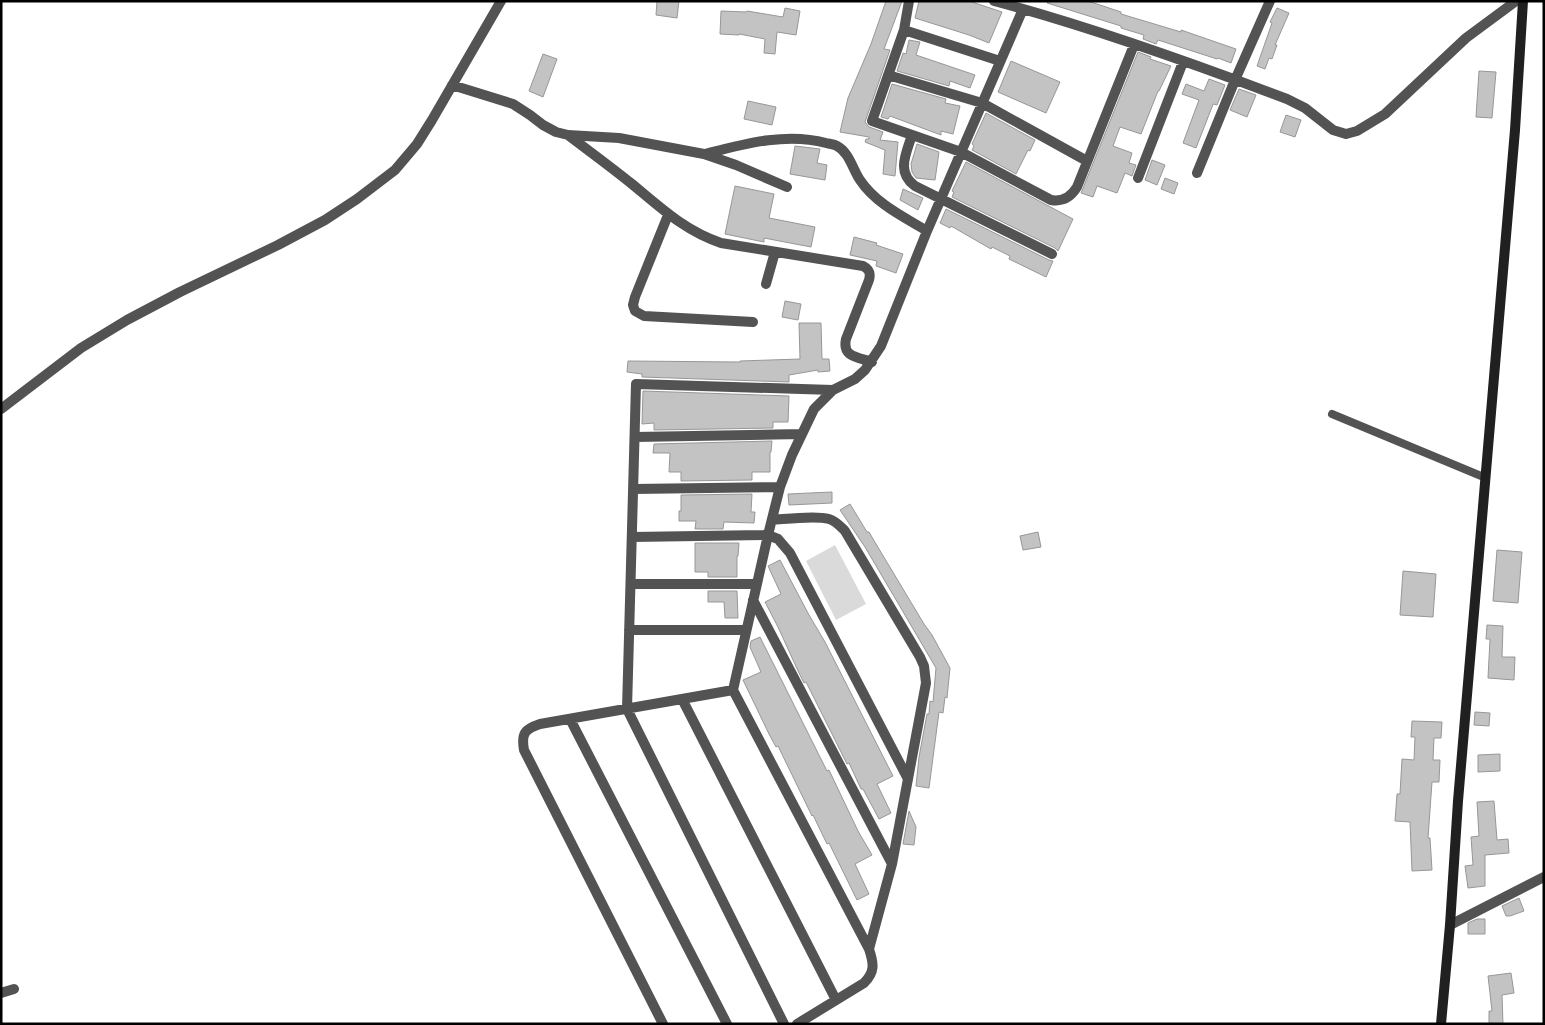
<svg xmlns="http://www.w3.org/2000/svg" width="1545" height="1025" font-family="Figtree,sans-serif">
<rect width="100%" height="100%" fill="#fff"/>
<path fill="#dadada" d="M835,545L866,604L836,620L806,561Z"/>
<path fill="#c3c3c3" stroke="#979797" d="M657,1H679L677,18L656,15Z
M886,1H902L884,49L890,50L865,122L869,127L883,132L880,140L898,142L895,176L883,174L885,150L865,142L866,139H869V137L840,132L848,98L871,44Z
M919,1H969L1002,12L989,43L969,35L915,18Z
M1048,1H1088L1121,12V14L1181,32V30L1236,49L1231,63L1218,58L1217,59L1158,40L1156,44L1143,39L1144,35L1121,28V26L1047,3Z
M785,8L800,11L796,35L777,32L775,54L764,53L765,39L739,34V35L720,34L721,11L746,12L747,11L783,17Z
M1277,8L1289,13L1275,45H1277L1272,59L1269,58L1265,69L1257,66L1272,23L1270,22Z
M909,40L920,42L916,55L975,75L970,88L950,81L949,86L897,71L903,53L906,54Z
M1138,52L1151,57L1150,59L1171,66L1159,91H1158L1141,134L1120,127L1113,146L1132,153L1129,163L1136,165L1132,176L1125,173L1117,193L1097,186L1093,197L1081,193Z
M543,54L557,59L543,97L529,91Z
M1011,61L1060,82L1046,113L998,92Z
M1479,71L1496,72L1492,118L1476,117Z
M1209,79L1225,85L1217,105L1213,104L1212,107L1196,148L1183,143L1199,100L1182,94L1186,84L1204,91Z
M892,84L946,99L945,103L960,106L953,134L941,131V135L890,116L888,119L881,117Z
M1239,89L1256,95L1247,117L1230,110Z
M748,101L776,107L772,125L744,119Z
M986,113L1035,140L1030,151L1028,150L1016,174L972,150L974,146L972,144Z
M1286,115L1301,120L1295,137L1280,132Z
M917,144L939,152L935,180L916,178L912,172L911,164Z
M795,146L820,149L817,163L827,165L825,180L790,174Z
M1152,160L1165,165L1157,185L1145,180Z
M966,162L1073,219L1058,251L1055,248L952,197L954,192L952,191Z
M1165,178L1178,183L1174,194L1161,189Z
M735,186L774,194L769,218L815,227L811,247L764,238V242L725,234Z
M903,189L923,198L918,210L900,200Z
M946,209L1049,260L1053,261L1046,277L1009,259L1010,256L992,247L991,249L951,226L950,228L940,223Z
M854,237L877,243L876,245L903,254L896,273L876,266L877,261L850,255Z
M785,301L801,304L798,320L782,317Z
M799,323H821L822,359H829L830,371L818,372V370L789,375V382L642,377V374L627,372L628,361L740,362V361L800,359Z
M643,391L789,396L788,422H773V428L654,430V423L642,424Z
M772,441L771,452H770V472H752V480L681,481V472H669L670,453H653L654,444Z
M832,492V503L789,505L788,494Z
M752,494L751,512H755L754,523L724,522L723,529H695L696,521H679V511H681V495Z
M850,504L867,532H869L876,544L924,624L932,635L950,668L947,698L945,697L943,713L939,712L929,788L916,786L919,757L927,714H929L930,701L933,702L936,668L865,547L840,510Z
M1038,532L1041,547L1023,550L1020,536Z
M695,543H739L738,556H737V577H708V572H695Z
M1497,550L1522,552L1518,603L1493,601Z
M780,560L809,615L825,642L893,776L877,784L891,813L879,819L863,789H861L849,763L847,764L806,682L804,683L799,673L778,627L765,602L781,594L768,566Z
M1403,571L1436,574L1433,617L1400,615Z
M708,591H737L738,618H725L724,602H708Z
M1487,625L1503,626L1502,657H1515L1514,680L1488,678L1490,639H1486Z
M760,637L827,771L829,770L858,831L872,855L855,864L869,894L857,900L829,843L827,844L813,815L812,816L778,746L776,747L769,734L743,680L761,672L750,647L751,641Z
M1475,712L1490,713L1489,726L1474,725Z
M1412,721L1442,722L1441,738H1434L1433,760H1440L1439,782H1432L1428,838H1430L1432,870L1412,871L1410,822L1395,821L1397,794H1400L1402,759L1414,760L1415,737H1411Z
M1500,754V771L1478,772V755Z
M1494,801L1497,840L1508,839L1509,853L1485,855V886L1468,888L1465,866L1473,865L1471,837L1479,836L1477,802Z
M909,811L916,827L914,845L903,844Z
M1519,898L1524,911L1510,916H1506L1502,906Z
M1477,919H1485V934H1468V923Z
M1511,973L1514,993L1502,995L1503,1024L1489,1023V1011H1492L1488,976Z"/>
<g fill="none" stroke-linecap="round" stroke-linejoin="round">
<path stroke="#535353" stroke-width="8" d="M1332,414L1486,478"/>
<path stroke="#535353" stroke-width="10" d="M909,1L904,30L872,121L961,152L1051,200C1063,202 1071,197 1077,187L1134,45
M994,1C1092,27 1192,63 1287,99L1305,108L1333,130L1346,134L1357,131L1385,114L1466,38L1516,1
M904,30L1000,61
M888,75L982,103L1087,161
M452,85L513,104L530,115L543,125L556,132L568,135L619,138L704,154L736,165L787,187
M568,135C589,151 611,167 632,184C661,208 685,231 721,243L863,266C869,269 871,273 869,280L846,339C842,357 857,357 872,362
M912,135C906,154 896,172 915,186L1052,254
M705,154C744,144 786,132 826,143C830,144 834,144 837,146C849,152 853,170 860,180C876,204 904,217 927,231
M1197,173L1235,80L1270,1
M1138,178L1183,62
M668,215L635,297L633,305L635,311L644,316L753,322
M766,284L775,252
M1,409L81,348L127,320L180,292L278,245L325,220L357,199L395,170L417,144L432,120L501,1
M635,437L802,434
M633,489L780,487
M772,520C787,519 815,515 829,519C836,521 840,526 845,531L920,657L924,666L926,683L892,864L869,949
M632,537L768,535L778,539L790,553L908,779
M631,584H757
M753,600L892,864
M629,630H746
M682,699L836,1000
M570,719L727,1024
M1450,925L1544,877
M1,993L14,989
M663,1024L524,750C521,733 525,729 540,724L733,690
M784,1024L627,709L636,384L833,390
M797,1024L864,983C875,972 874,964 869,949L733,690L768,535L780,487L792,455L814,409L833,390L855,379L865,370L881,346L927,231L1023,9"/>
<path stroke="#202020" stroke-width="10" d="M1441,1024L1450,925L1458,801L1515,130L1523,1"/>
</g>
<rect width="1545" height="1025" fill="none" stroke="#000000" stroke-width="5"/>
</svg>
